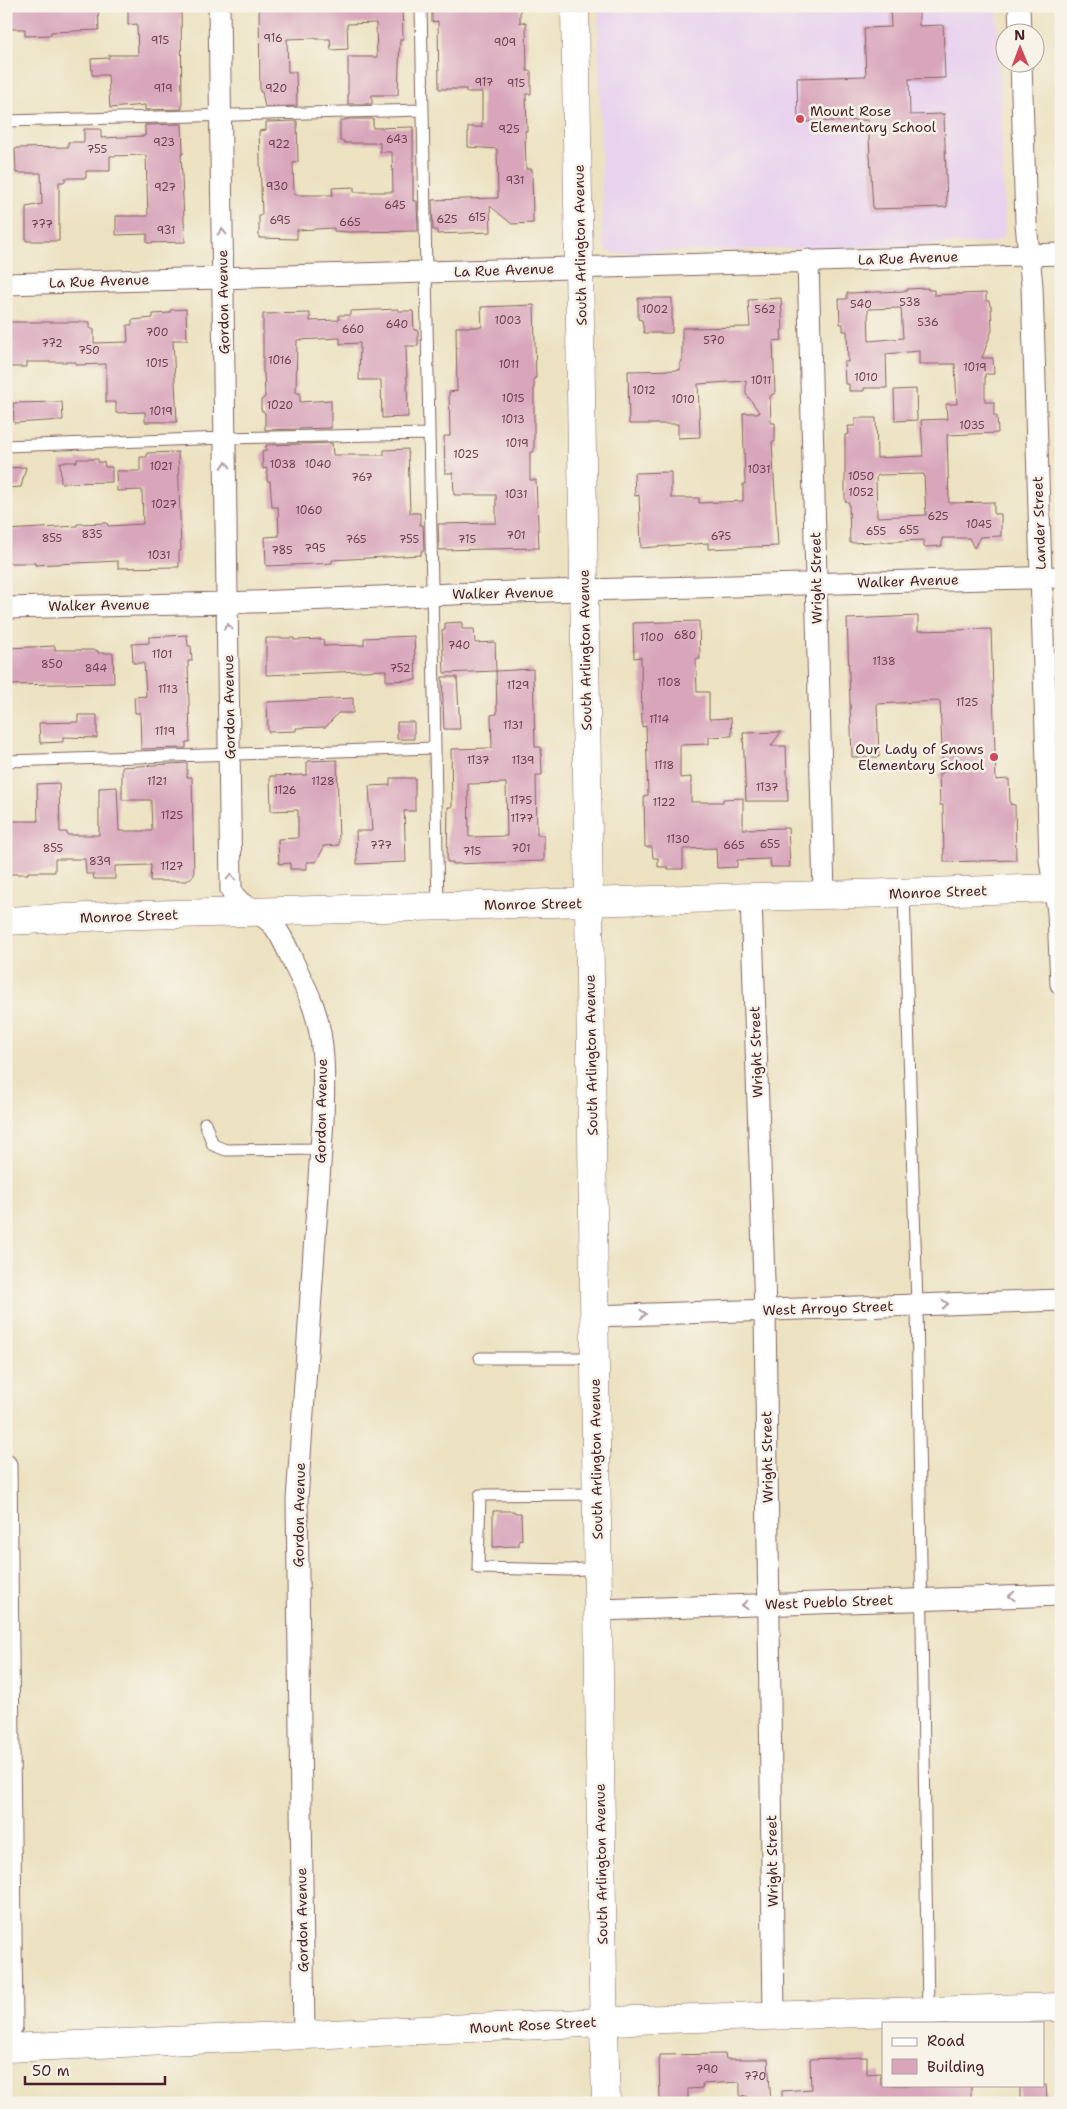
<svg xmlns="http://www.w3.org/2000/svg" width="1067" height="2109" font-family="'Shantell Sans',sans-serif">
<rect width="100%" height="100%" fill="#f7f3e8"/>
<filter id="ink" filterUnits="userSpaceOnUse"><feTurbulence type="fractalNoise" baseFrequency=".02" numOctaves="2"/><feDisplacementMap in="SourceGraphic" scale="10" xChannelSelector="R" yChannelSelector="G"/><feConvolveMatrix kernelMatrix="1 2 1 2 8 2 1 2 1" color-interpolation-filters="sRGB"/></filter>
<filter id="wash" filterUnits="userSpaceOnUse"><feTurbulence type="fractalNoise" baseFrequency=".0096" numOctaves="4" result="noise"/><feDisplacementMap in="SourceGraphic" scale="20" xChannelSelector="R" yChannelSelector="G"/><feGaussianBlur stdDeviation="1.12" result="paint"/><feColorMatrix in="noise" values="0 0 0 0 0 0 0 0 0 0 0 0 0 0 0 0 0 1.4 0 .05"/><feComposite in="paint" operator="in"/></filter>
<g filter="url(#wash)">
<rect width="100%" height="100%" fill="#ece2c1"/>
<path fill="#e8d2ee" d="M598,6H997L1005,232L1001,239L991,243L614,253L607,251L603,242Z"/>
<g id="blocks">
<path fill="#d8a5bb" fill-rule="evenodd" d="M6,6H98L99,30L51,32V35L25,36V29H6Z
M181,6L182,109L145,110V105L110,108L108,75H92L91,59L109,58V55H138L137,24L128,25V7Z
M259,6H402L403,39H400L398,95H372V104H348V57H377L376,23L347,24L348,49L331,50L330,39H316V38L287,39L288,72H296L297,106L265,107L262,92H260Z
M432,6H520V23L526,22L527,71H531V94H526L527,131H525L526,169H532L533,223L512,224L490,206L491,232L437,234V230H433L432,200L498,198L497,149L468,147V127H482V92H466V89H439L438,21L432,22Z
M890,6H919V26L943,25L945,78L909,79L910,115L944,114L947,207L873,209L868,120L798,122L797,78L866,76L864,28L891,27Z
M349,119H373V128L413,127V201H417L418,231L349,232L334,231V228L297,230V239L259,238V215H262L259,131L266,130V122L297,121L298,162L293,163L294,195H333L332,188L354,187V192H393L392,152H380V143H344V141H340V121Z
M182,124L183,154H181L185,242L147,243V234L116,235V216H148L146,155L110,156V171H86V178H65V182H59V241H26V207L42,204L41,173H16L15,150L16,148L68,147V142H84V129H101V138L145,136V125Z
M928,288V290H934V295L986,293V301H989L990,306H991L992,330L982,358H993L994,374H985V402H994V416H997L998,433L947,435L948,466L949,503L994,502V514H1001V536L980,537L974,548L969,538H942V546L924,547V540L850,543L849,503L845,501V435L849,434L848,426H855V418H876L877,458L923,456L921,420L947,419L946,404H957L955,364H919V351L886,354L887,388H864V391H849V384H845L844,362H848L847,331H843V324H840L839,299H847V293L907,291V289ZM901,308L903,338L869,341L868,309ZM924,474L926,515L877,517L876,478L878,475Z
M638,298H672V333H644L642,320L638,319Z
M781,298L783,330H781L782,340L773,341L775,393L770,396L771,423H775V442H772L778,546L708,549V543L641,548L639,495L635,496L634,473L671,472V498H699V503L743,501V484H745L743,413H760L746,394V381L698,384L700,437L678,438V424H629L628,371L680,370V362H682V328L750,327L748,300Z
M534,305L536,378H534V452H530V480H536L539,548L439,550L438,524L496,523V495H454L453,473H445L444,436H450L449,392L457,391L456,327H482L481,307Z
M186,309L187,340H173L177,422H145V412L116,413V402H106V364L76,365V362H27V367H6V322H90V329H94V343L128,342L127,325H132V320L153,318V314L170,313V310Z
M398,309V311H413L414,330H418V346H406L408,417L382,418L381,380H359L360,343L340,344V338L297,340L296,393H300V402L331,400V428L265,430V413L261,410V400L265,397L264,373H263V314L310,313V321L339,320V315H350V311Z
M916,389L917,420L895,421L894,390Z
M62,402L63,420L14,423L13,403Z
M332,443L333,455H384V450L408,449L410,513H420V525H423L424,551H421V555L332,560V563L315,564L266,566L265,537L279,536L278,507H272L270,481H267V468L263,469L262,452L266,451V445Z
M178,452L181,551H179V567L118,568V561L35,565V563H6V530L77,526V524L107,523L108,526L143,524L142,490L117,491L116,471H140V457H147V453Z
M77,459H98V462H104L105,467H112V482L61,483L60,462H77Z
M26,467L21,487L6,488V468Z
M918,616V631L991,629L996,780L1009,779L1010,804L1015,805L1016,860L944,862L943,805H940L939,773H943L940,701L877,704L879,757H852L847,619Z
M699,621L700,659H696L697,692H709V719L731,718L732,736L709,737V744L680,745V778L691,777V802H723V799L743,798V829L788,828L790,867H771L770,859L737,860V867L717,868L716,848L683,849V869H668V867H658V858H653L652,847H645L644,796L648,795L646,726L642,727L641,657L634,658L633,623Z
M462,622V629H474L475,643L495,642L496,671L533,669L535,747H541L542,775H536L537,835H544V861L453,864V862H447L448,807H452L451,749L492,748L491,715L497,714L496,671L444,673L442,630H445V623ZM506,783L507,836L469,837L468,784Z
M187,635L188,646H191L192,661H188L190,742H186V748L141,749L140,713H135L134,697L146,696L144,663H133L132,644L149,643V637Z
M414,636L416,680L386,681V670L266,675V638H294V640L323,639L324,646L364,645V638Z
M55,646V650H95L98,651V653H113L114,683L6,685V648Z
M442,677H457L460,729H444Z
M353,698V713H338L326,727L296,728V731L268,732L267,702Z
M78,715H97V738L63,737V742L40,743L39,723L78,722Z
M397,722H414V739H397Z
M781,732L771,746H786L788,801H746L743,733Z
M337,760L339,845L323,846V849L316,862H307V869H290V863L279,864L278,839L298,838V810L271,811L270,776L307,775V761Z
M187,763V777H192L194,875L187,881H150L151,865L115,866V879H94L93,874H86L85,859H55V872H28V874H6V821H38L37,784L59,783L60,832H67V835H99V788L117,787L119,831H152L151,800H122V767Z
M390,778H415V811H404L406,862L357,864L356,831H372L369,786L390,785Z
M493,1511H514L515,1513H521L522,1540L519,1539V1546L493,1547Z
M725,2054L726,2059H768L771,2103H748L747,2096L740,2097V2082L702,2084L703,2088L688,2089V2100L660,2101L659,2055Z
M867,2057V2074L880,2073L881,2085H971V2103H782V2091L811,2089L810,2059Z
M1020,2085H1046L1047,2100L1045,2103H1020Z"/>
</g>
</g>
<g filter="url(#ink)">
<use href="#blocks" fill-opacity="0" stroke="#836360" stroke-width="1"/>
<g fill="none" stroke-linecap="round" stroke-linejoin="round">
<defs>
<path id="lane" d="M421,6L438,907
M6,121L423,110
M6,446L225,438L428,434
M6,761L435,748
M904,893L917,1305L928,2011
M205,1123L213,1145L226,1150L321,1149
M480,1358H595
M597,1494L480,1495L478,1568L569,1570L598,1568"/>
<path id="street" d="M219,6L231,890C238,908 262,911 274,926C283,937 288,951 294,964C300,977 308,991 313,1006C326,1042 324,1082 323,1120L297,1500L304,2035
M1019,6L1020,32
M1021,62L1026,223L1032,286L1050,860L1058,912L1061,984
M808,260L824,895
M6,284L1061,254
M6,608L227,603L478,593L1061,577
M751,898L765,1310L774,2016
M594,1316L1061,1300
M6,1465L12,2026L6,2037
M598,1610L1061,1595"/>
<path id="secondary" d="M575,6L589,903L603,1988L606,2103
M6,921L108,916L1061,888
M6,2048L565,2024L633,2020L1061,2007"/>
</defs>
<use href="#lane" stroke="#836360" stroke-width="13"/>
<use href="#street" stroke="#836360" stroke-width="23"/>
<use href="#secondary" stroke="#836360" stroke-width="29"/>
<use href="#lane" stroke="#fff" stroke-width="11"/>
<use href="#street" stroke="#fff" stroke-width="21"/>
<use href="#secondary" stroke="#fff" stroke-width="28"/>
</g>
<defs><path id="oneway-chevron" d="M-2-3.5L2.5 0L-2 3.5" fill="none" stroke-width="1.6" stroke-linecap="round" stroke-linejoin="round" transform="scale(1.25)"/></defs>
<g stroke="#ae9aa0">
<use href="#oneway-chevron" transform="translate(222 232) rotate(-91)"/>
<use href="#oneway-chevron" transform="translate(226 465) rotate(-91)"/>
<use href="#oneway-chevron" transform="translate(228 627) rotate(-91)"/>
<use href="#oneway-chevron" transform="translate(231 877) rotate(-90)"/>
<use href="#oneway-chevron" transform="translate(945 1304) rotate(-2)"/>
<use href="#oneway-chevron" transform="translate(643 1314) rotate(-2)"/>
<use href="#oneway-chevron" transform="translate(1012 1596) rotate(178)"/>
<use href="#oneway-chevron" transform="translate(745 1605) rotate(178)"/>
</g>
</g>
<g fill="#d1495b" stroke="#f7f3e8" stroke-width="2">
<circle cx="800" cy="119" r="5"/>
<circle cx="994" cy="757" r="5"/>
</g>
<g text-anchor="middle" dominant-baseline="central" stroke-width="5" stroke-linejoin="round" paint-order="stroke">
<g font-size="11" fill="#6e404f">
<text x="273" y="38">916</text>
<text x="160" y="40">915</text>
<text x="505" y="42">909</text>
<text x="484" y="82">917</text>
<text x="516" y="83">915</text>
<text x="163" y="88">919</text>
<text x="276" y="88">920</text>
<text x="509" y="129">925</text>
<text x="397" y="139">643</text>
<text x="164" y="142">923</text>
<text x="279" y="144">922</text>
<text x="97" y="149">755</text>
<text x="515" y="180">931</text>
<text x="277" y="186">930</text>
<text x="165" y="187">927</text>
<text x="395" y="205">645</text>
<text x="477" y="217">615</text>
<text x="447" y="219">625</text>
<text x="280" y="220">695</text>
<text x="350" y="222">665</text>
<text x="42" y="224">777</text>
<text x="166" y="230">931</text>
<text x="910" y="302">538</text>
<text x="861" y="304">540</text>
<text x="655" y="309">1002</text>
<text x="765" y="309">562</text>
<text x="508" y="320">1003</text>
<text x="928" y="322">536</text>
<text x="397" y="324">640</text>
<text x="353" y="329">660</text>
<text x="157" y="332">700</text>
<text x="714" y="340">570</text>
<text x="52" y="343">772</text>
<text x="89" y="350">750</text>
<text x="280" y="360">1016</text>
<text x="157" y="363">1015</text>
<text x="509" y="364">1011</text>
<text x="975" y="367">1019</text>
<text x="866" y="377">1010</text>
<text x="761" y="380">1011</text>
<text x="644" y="390">1012</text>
<text x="513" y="398">1015</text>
<text x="683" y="399">1010</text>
<text x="280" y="405">1020</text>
<text x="161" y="411">1019</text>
<text x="513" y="419">1013</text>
<text x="972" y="425">1035</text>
<text x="517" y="443">1019</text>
<text x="466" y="454">1025</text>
<text x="283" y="464">1038</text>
<text x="318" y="464">1040</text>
<text x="161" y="466">1021</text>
<text x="759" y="469">1031</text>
<text x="861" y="476">1050</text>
<text x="362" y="477">767</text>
<text x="861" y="492">1052</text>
<text x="516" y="494">1031</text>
<text x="164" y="504">1027</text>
<text x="309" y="510">1060</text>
<text x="938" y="516">625</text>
<text x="979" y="524">1045</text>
<text x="909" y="530">655</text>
<text x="876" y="531">655</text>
<text x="92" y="534">835</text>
<text x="516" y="535">701</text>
<text x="721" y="536">675</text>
<text x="52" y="538">855</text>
<text x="356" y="539">765</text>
<text x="409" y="539">755</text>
<text x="467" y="539">715</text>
<text x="315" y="548">795</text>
<text x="282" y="550">785</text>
<text x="159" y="555">1031</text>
<text x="685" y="635">680</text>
<text x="652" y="637">1100</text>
<text x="459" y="645">740</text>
<text x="162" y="654">1101</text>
<text x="884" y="661">1138</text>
<text x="52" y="664">850</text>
<text x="96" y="668">844</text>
<text x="400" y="668">752</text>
<text x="669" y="682">1108</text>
<text x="518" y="685">1129</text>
<text x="168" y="689">1113</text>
<text x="967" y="702">1125</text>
<text x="659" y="719">1114</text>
<text x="513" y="725">1131</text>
<text x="165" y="731">1119</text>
<text x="478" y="760">1137</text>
<text x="523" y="760">1139</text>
<text x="664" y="765">1118</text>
<text x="157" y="781">1121</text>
<text x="323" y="781">1128</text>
<text x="767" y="787">1137</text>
<text x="285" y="790">1126</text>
<text x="521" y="800">1175</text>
<text x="664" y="802">1122</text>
<text x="172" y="815">1125</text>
<text x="522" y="818">1177</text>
<text x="678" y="839">1130</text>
<text x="770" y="844">655</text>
<text x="381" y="845">777</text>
<text x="734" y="845">665</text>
<text x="53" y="848">855</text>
<text x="521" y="848">701</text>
<text x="472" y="851">715</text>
<text x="100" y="861">839</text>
<text x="172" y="866">1127</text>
<text x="707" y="2069">790</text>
<text x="755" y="2076">770</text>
</g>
<g font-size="14" fill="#4a1f2b" stroke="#f7f3e8" text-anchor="start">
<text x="810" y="111">Mount Rose<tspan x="810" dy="16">Elementary School</tspan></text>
<text x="984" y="749" text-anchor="end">Our Lady of Snows<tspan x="984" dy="16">Elementary School</tspan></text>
</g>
<g font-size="14" fill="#4a1f2b" stroke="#f7f3e8">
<text transform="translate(580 245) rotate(-91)">South Arlington Avenue</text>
<text transform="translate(908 258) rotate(-2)">La Rue Avenue</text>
<text transform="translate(504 270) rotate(-2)">La Rue Avenue</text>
<text transform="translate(99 281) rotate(-2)">La Rue Avenue</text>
<text transform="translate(223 302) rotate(-91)">Gordon Avenue</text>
<text transform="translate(1039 523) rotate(-92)">Lander Street</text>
<text transform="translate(816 578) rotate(-91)">Wright Street</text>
<text transform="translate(908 581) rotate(-2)">Walker Avenue</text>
<text transform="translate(503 593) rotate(-1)">Walker Avenue</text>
<text transform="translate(99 605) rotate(-1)">Walker Avenue</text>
<text transform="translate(585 650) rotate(-91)">South Arlington Avenue</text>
<text transform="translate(229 707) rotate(-91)">Gordon Avenue</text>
<text transform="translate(938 892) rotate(-2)">Monroe Street</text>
<text transform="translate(533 904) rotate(-1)">Monroe Street</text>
<text transform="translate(129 916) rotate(-2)">Monroe Street</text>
<text transform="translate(756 1052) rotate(-92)">Wright Street</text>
<text transform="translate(591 1055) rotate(-91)">South Arlington Avenue</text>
<text transform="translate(321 1111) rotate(-89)">Gordon Avenue</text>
<text transform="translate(828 1308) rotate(-2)">West Arroyo Street</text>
<text transform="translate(767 1457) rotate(-91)">Wright Street</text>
<text transform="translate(596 1459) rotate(-91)">South Arlington Avenue</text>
<text transform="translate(299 1515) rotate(-89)">Gordon Avenue</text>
<text transform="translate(829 1602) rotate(-2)">West Pueblo Street</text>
<text transform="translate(772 1861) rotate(-91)">Wright Street</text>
<text transform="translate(601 1864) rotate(-91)">South Arlington Avenue</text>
<text transform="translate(302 1920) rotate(-91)">Gordon Avenue</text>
<text transform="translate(533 2025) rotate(-3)">Mount Rose Street</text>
</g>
</g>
<rect width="1067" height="2109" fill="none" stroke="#f7f3e8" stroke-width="25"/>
<rect x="882" y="2022" width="162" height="65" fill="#f7f3e8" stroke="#b29e9c"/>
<rect x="892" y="2038" width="25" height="8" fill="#ffffff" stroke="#b29e9c"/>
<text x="927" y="2046" font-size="15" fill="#4a1f2b">Road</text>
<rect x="892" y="2059" width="25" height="15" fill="#d8a5bb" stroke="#b29e9c"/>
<text x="927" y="2072" font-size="15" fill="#4a1f2b">Building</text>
<g transform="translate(1020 48) rotate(359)"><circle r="24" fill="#f7f3e8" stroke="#b29e9c"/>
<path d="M0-4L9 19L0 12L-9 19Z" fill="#d1495b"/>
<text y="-8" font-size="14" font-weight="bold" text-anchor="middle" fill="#4a1f2b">N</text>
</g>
<path d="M25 2076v8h140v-8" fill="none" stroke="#4a1f2b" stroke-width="2.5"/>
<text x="32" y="2076" font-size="15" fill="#4a1f2b" stroke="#f7f3e8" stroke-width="4" paint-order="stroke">50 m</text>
</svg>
